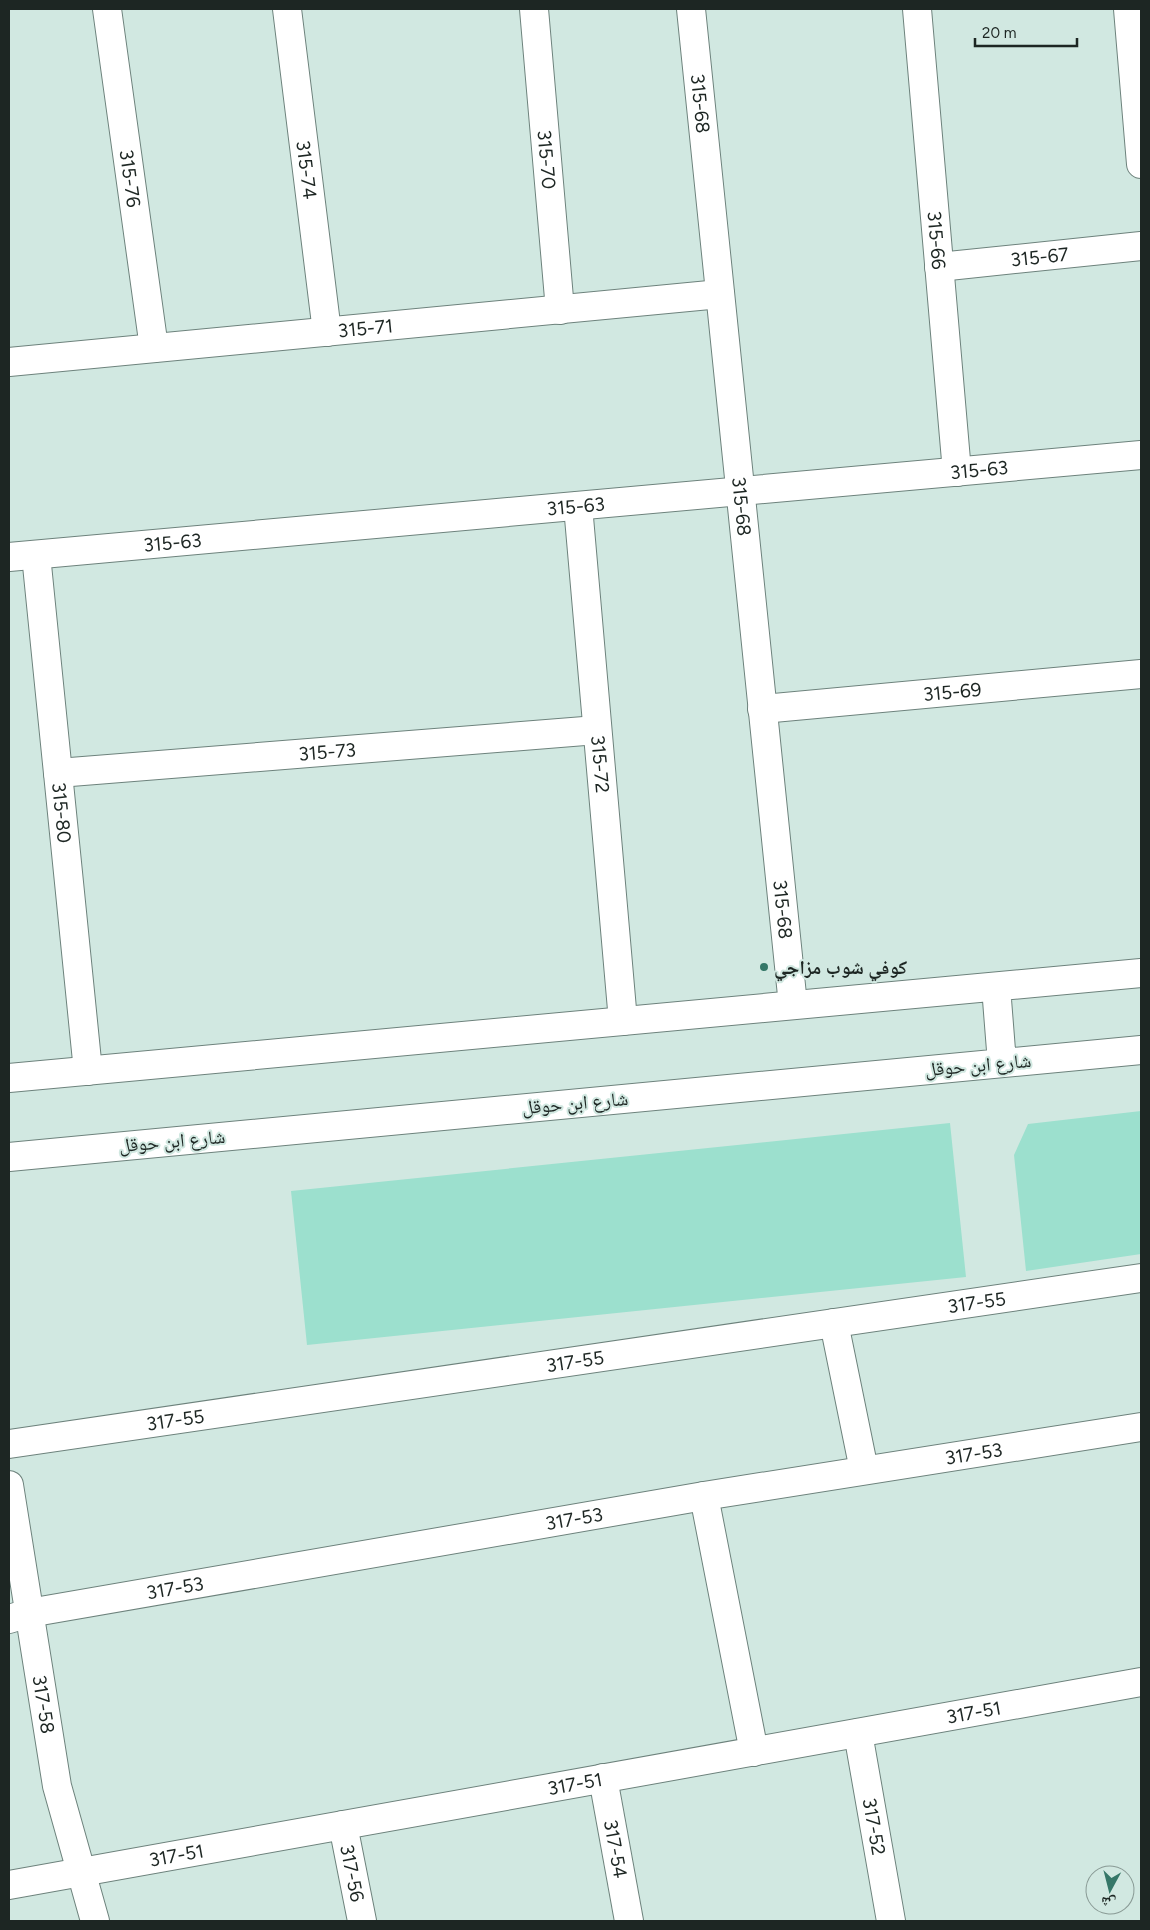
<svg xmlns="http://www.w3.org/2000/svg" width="1150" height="1930" font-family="Figtree,'Noto Naskh Arabic',sans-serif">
<rect width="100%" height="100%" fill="#d1e8e1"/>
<path fill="#9ce0ce" d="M1141,1111V1254L1026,1271L1014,1155L1028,1124Z
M950,1123L966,1277L307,1345L291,1191Z"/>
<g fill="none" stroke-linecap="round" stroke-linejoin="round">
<defs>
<g id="minor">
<path id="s1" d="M107,9L154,348"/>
<path id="s2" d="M287,9L327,332"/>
<path id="s3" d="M534,9L560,310"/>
<path id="s4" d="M691,9L793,1005"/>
<path id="s5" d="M917,9L957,472"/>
<path d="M1128,9L1141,164"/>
<path id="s6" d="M939,267L1141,246"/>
<path id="s7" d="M9,362L720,294"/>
<path id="s8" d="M578,506L623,1021"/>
<path id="s9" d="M36,555L88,1071"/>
<path id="s10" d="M9,557L1141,455"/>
<path id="s11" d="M762,709L1141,674"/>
<path id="s12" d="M58,773L597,730"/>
<path d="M834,1323L864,1470"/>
<path id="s13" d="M9,1444L1141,1278"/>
<path id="s14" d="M9,1485L57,1786L95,1921"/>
<path d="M704,1496L754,1752"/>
<path id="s15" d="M9,1619L29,1613L704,1496L1141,1427"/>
<path id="s16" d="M858,1733L891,1921"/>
<path id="s17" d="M603,1778L629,1921"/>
<path id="s18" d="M343,1825L362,1921"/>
<path id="s19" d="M9,1885L1141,1682"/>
</g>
<path id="tertiary" d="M996,987L1002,1063
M9,1078L1141,973
M9,1157L1141,1050"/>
</defs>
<use href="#minor" stroke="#6d827c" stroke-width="30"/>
<use href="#tertiary" stroke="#6d827c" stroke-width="30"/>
<use href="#minor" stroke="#fff" stroke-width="28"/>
<use href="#tertiary" stroke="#fff" stroke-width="28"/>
</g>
<circle fill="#357768" stroke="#d1e8e1" stroke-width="2" cx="764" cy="967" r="5"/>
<g text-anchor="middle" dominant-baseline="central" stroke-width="4" stroke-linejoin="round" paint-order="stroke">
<g font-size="19" fill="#1d2623" stroke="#d1e8e1">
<text stroke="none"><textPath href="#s4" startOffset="95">315-68</textPath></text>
<text stroke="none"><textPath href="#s3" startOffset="151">315-70</textPath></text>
<text stroke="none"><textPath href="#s2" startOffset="162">315-74</textPath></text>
<text stroke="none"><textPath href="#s1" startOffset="171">315-76</textPath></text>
<text stroke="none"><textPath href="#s5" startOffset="232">315-66</textPath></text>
<text stroke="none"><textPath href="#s6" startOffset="101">315-67</textPath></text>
<text stroke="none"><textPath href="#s7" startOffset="358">315-71</textPath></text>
<text stroke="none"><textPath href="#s10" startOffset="974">315-63</textPath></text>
<text stroke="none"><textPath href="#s10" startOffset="569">315-63</textPath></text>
<text stroke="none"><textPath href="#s4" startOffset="500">315-68</textPath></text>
<text stroke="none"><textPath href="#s10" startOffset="164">315-63</textPath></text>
<text stroke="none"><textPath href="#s11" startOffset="191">315-69</textPath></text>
<text stroke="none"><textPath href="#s12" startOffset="270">315-73</textPath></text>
<text stroke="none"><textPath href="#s8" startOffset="259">315-72</textPath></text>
<text stroke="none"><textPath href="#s9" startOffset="259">315-80</textPath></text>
<text stroke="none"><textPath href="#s4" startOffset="905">315-68</textPath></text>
<text transform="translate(978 1065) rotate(-5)">شارع ابن حوقل</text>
<text transform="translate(575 1103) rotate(-5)">شارع ابن حوقل</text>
<text transform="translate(172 1141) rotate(-5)">شارع ابن حوقل</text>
<text stroke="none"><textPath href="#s13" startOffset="978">317-55</textPath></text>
<text stroke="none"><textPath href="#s13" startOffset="572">317-55</textPath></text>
<text stroke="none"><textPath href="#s13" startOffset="168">317-55</textPath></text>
<text stroke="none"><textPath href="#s15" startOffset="979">317-53</textPath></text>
<text stroke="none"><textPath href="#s15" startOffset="574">317-53</textPath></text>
<text stroke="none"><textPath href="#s15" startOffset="169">317-53</textPath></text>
<text stroke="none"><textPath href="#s14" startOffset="222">317-58</textPath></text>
<text stroke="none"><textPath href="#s19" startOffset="980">317-51</textPath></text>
<text stroke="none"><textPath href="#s19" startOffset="575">317-51</textPath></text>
<text stroke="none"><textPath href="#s16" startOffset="95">317-52</textPath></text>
<text stroke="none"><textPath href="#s17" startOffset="72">317-54</textPath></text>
<text stroke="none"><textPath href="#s19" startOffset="170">317-51</textPath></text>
<text stroke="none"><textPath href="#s18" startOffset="49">317-56</textPath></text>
</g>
<g font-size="19" font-weight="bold" fill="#1d2623" stroke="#d1e8e1" text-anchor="start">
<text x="774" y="967">كوفي شوب مزاجي</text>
</g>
</g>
<rect width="1150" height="1930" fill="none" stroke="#1d2623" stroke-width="20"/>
<g transform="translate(1110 1890) rotate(187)"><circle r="24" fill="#d1e8e1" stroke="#899a95"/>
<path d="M0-4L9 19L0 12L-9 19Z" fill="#357768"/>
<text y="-8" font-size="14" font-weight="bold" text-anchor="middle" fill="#1d2623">ش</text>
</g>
<path d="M975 38v8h102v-8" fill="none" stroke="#1d2623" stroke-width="2.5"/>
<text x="982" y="38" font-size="15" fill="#1d2623" stroke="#d1e8e1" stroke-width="4" paint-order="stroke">20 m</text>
</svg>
